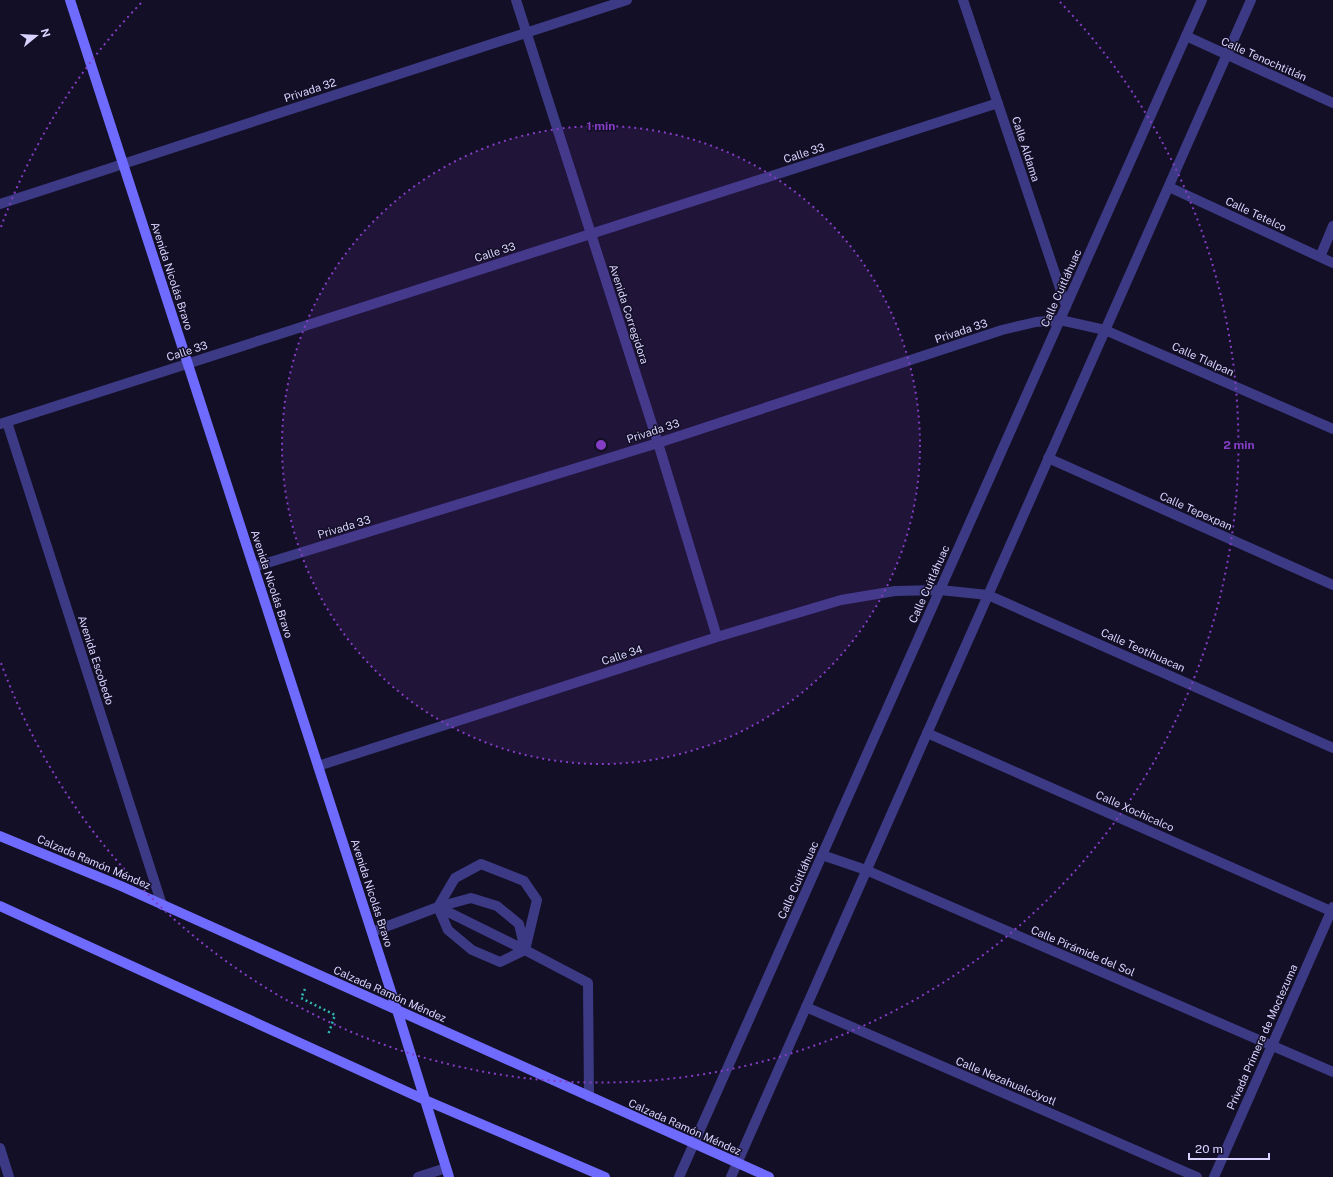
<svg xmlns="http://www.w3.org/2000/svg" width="1333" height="1177" font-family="'Public Sans',sans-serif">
<rect width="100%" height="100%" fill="#130f26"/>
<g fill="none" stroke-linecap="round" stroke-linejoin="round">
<path stroke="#2fb8b0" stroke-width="2.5" stroke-dasharray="2 3" stroke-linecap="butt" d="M305,989L301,998L335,1015L328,1035"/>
<path stroke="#3d3a85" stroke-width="10" d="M481,864L524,881L537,900L525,950L500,962L472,950L448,930L438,907L455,878Z
M438,907L471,898L497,906L519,924L524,946
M372,932L438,907L525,950L588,983L589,1097"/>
<path stroke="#3d3a85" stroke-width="10" d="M516,0L658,443L717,637
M963,0L1066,306
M1186,36L1333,103
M1169,187L1333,263
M0,204L627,0
M1320,257L1333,226
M7,422L162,905
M0,424L998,103
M1048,458L1333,585
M254,567L658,443L1002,330L1036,322L1060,320L1105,330L1333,429
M927,733L1333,912
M318,766L717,637L841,600L895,591L940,590L988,595L1333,748
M822,855L866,870L1333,1072
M806,1007L1197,1177
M0,1148L9,1177
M418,1177L446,1168
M1214,1177L1333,907"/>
<path stroke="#3d3a85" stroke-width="10" d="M679,1177L1202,0
M731,1177L1251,0"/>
<path stroke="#6f6bff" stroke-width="10" d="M70,0L397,1010L449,1177
M0,836L121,886L769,1177
M0,906L425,1100L605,1177"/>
</g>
<circle cx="601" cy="445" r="319" fill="#843dc5" fill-opacity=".12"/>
<g fill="none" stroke="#843dc5" stroke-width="2" stroke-dasharray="2 4">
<circle cx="601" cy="445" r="319"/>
<path d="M1 227A638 638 0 0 1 142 2M1060 2A638 638 0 1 1 1 663"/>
</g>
<g text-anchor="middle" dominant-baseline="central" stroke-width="3" stroke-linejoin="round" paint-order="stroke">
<g font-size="11" fill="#d9d4ff" stroke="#130f26">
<text transform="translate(1264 59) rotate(24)">Calle Tenochtitlán</text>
<text transform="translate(310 90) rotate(-18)">Privada 32</text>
<text transform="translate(1026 149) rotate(72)">Calle Aldama</text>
<text transform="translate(804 153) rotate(-18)">Calle 33</text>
<text transform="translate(1256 214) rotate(25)">Calle Tetelco</text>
<text transform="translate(495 252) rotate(-18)">Calle 33</text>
<text transform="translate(172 276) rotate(72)">Avenida Nicolás Bravo</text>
<text transform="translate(1061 288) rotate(-66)">Calle Cuitláhuac</text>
<text transform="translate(629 314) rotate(72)">Avenida Corregidora</text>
<text transform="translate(961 331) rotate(-18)">Privada 33</text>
<text transform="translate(187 351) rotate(-18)">Calle 33</text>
<text transform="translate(1203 359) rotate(24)">Calle Tlalpan</text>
<text transform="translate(653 431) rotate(-18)">Privada 33</text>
<text transform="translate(1196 511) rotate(24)">Calle Tepexpan</text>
<text transform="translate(344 527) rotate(-17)">Privada 33</text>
<text transform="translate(272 584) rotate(72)">Avenida Nicolás Bravo</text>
<text transform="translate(929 584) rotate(-66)">Calle Cuitláhuac</text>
<text transform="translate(1143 650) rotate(24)">Calle Teotihuacan</text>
<text transform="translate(622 655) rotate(-18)">Calle 34</text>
<text transform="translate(96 660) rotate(72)">Avenida Escobedo</text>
<text transform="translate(1135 811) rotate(24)">Calle Xochicalco</text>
<text transform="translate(94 862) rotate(23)">Calzada Ramón Méndez</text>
<text transform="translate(798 880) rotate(-66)">Calle Cuitláhuac</text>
<text transform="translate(372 893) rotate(72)">Avenida Nicolás Bravo</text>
<text transform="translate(1083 951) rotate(23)">Calle Pirámide del Sol</text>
<text transform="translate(390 994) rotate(24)">Calzada Ramón Méndez</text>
<text transform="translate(1262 1037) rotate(-66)">Privada Primera de Moctezuma</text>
<text transform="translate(1006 1081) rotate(23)">Calle Nezahualcóyotl</text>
<text transform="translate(685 1127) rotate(24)">Calzada Ramón Méndez</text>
</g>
</g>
<circle cx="601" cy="445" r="6" fill="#843dc5" stroke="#130f26" stroke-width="2"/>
<g font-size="12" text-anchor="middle" font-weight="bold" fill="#843dc5" stroke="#130f26" stroke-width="3" stroke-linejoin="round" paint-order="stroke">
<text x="601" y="130">1 min</text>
<text x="1239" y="449">2 min</text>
</g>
<g transform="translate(36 36) rotate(72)" stroke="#130f26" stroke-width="3" paint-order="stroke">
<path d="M0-3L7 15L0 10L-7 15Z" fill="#d9d4ff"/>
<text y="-6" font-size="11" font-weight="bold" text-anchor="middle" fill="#d9d4ff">N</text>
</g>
<path d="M1189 1153v6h80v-6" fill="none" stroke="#d9d4ff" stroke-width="2"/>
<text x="1195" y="1153" font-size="12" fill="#d9d4ff" stroke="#130f26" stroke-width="3" paint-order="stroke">20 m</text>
</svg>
